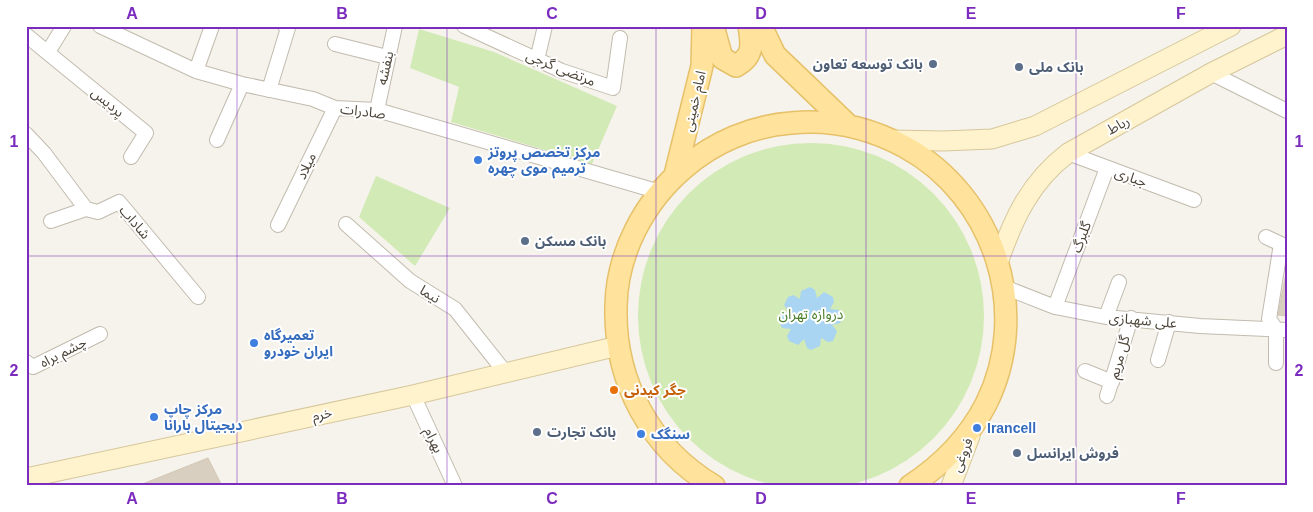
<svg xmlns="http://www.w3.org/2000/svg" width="1313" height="512" font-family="Arial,'Noto Sans Arabic',sans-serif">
<rect width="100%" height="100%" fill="#f6f3ec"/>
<path fill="#d2eab5" d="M419,29L494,52L617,106L592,164L451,122L459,87L410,68Z
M638 316a173 173 0 1 1 346 0a173 173 0 1 1-346 0Z
M376,176L450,208L415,266L359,217Z"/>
<path fill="#a9d4f2" d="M810,287L815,290L817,298L824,292L833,297L834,302L830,309L839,310L842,319L840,323L832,325L837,331L833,341L828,342L821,338L820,346L811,350L807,348L804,339L798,345L789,341L787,336L791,329L782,328L778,319L781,314L789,312L784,305L788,297L793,295L800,299L801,291Z"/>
<path fill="#d8cfc1" stroke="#d3c7b4" d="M1287,268V316L1278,315Z
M208,458L222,486H140V485Z"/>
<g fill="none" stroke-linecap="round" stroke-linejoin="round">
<defs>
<path id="street" d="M100,26L196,71L242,84L313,99L335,108L377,110L660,192
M464,26L562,71L613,88L620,38
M26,35L146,133L131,157
M335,44L387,57
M48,52L64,26
M537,60L545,26
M196,71L212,26
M1211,73L1287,111
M269,90L288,28L285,26
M377,110L395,26
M26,134L44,153L86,209
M217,140L242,84
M1068,153L1194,200
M51,221L86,209L98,212L119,202L198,297
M346,224L410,281L455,309L505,372
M278,225L335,108
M1266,237L1281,244L1269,319L1276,329V363
M1004,287L1055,307L1106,317L1200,326L1287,330
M1055,307L1107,168
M1106,317L1119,282
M1158,360L1169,322
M26,362L33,367L100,334
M1085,371L1112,382
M413,395L455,486
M1107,396L1131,318"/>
<path id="secondary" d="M893,140L943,141L992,139L1035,126L1231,26
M998,263C1013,219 1030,182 1068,153L1211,73L1287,35
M26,478L413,395L618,346
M951,486L970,436"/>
<path id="primary" d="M713,26L722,58L736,66C754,56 752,45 749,26
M761,26L775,55L848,125
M675,175L702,66L703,26
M714,486C650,448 614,381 616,306C617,253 644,202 684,168C714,142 752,126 791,123C831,119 870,128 905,147C995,196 1032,312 986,404C968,439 942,465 910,486"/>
</defs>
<use href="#street" stroke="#c2bbae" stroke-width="16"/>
<use href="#secondary" stroke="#d6c79b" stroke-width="21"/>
<use href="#primary" stroke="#e6c16a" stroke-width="24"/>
<use href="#street" stroke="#fff" stroke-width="14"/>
<use href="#secondary" stroke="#fff3cd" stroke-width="19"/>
<use href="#primary" stroke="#ffe39c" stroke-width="21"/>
</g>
<path fill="none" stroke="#7b2cbf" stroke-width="1" stroke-opacity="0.55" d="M237,26V486M447,26V486M656,26V486M866,26V486M1076,26V486M26,256H1287"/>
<g fill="#5c6f8a" stroke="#fff" stroke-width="2">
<circle cx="933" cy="64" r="5"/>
<circle cx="1019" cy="67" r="5"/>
<circle cx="525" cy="241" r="5"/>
<circle cx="537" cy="432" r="5"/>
<circle cx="1017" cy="453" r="5"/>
</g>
<g fill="#3f7fe0" stroke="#fff" stroke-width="2">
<circle cx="478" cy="160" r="5"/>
<circle cx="254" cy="343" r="5"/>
<circle cx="154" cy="417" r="5"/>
<circle cx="977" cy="428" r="5"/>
<circle cx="641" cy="434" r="5"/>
</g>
<circle fill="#e8710a" stroke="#fff" stroke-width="2" cx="614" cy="390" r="5"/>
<g text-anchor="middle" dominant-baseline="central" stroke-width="4" stroke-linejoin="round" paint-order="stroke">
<g font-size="14" font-weight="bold" fill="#4e5e75" stroke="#fff" text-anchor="start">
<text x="923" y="64" text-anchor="end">بانک توسعه تعاون</text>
<text x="1029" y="67">بانک ملی</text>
<text x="535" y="241">بانک مسکن</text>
<text x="547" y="432">بانک تجارت</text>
<text x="1027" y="453">فروش ایرانسل</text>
</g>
<g font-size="14" fill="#4b4439" stroke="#fff">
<text transform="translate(385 68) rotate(-78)">بنفشه</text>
<text transform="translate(561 68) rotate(22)">مرتضی گرجی</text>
<text transform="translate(694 101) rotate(-77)">امام خمینی</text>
<text transform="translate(108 102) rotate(40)">پردیس</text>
<text transform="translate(363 111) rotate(7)">صادرات</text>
<text transform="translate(1118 125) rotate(-29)">رباط</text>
<text transform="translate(306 166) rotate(-64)">میلاد</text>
<text transform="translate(1131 177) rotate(20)">جباری</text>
<text transform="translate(135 222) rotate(49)">شاداب</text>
<text transform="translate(1081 237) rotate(-69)">گلبرگ</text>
<text transform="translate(430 294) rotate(32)">نیما</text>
<text transform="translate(1143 320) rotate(5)">علی شهبازی</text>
<text transform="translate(63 352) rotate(-27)">چشم براه</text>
<text transform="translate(1119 357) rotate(-74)">گل مریم</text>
<text transform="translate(322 414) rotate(-12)">خرم</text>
<text transform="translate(434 440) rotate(65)">بهرام</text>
<text transform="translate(962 455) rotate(-68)">فروغی</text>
</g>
<g font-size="14" font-weight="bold" fill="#366cbe" stroke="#fff" text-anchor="start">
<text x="488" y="152">مرکز تخصص پروتز<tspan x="488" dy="16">ترمیم موی چهره</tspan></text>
<text x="264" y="335">تعمیرگاه<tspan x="264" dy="16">ایران خودرو</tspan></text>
<text x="164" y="409">مرکز چاپ<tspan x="164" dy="16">دیجیتال بارانا</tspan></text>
<text x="987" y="428">Irancell</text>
<text x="651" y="434">سنگک</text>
</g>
<g font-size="14" fill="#4a7f2a" stroke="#fff">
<text x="811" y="314">دروازه تهران</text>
</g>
<g font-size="14" font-weight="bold" fill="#c56008" stroke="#fff" text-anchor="start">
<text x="624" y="390">جگر کیدنی</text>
</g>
</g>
<rect width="1313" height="512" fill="none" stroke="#ffffff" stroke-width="55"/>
<rect x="28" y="28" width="1258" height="456" fill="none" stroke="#7b2cbf" stroke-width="2"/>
<g font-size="16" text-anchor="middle" font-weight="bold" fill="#7b2cbf">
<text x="132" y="19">A</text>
<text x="342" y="19">B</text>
<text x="552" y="19">C</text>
<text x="761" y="19">D</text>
<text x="971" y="19">E</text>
<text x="1181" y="19">F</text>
<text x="14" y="147">1</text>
<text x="1299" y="147">1</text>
<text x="14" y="376">2</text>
<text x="1299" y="376">2</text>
<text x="132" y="504">A</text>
<text x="342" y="504">B</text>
<text x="552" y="504">C</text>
<text x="761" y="504">D</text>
<text x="971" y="504">E</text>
<text x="1181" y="504">F</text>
</g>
</svg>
